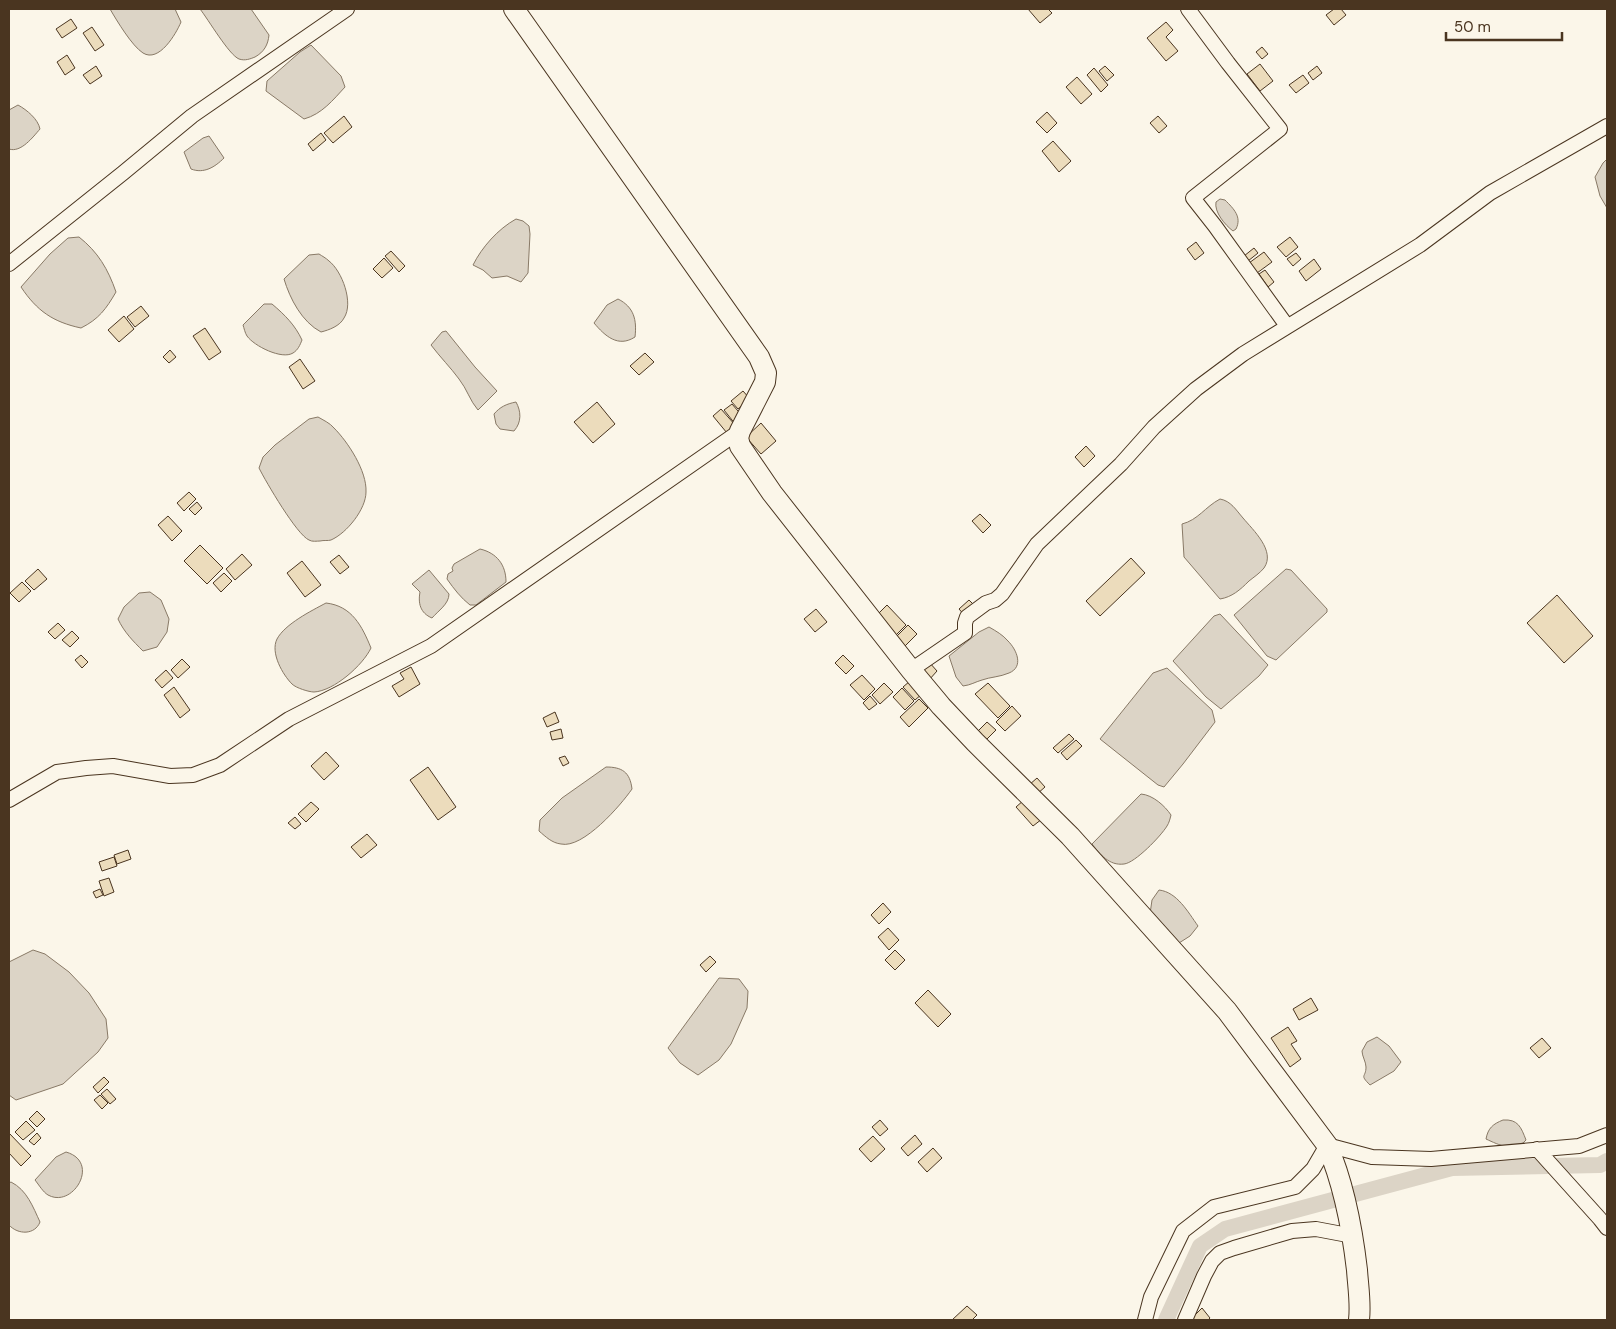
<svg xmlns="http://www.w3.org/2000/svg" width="1616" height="1329" font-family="'DM Sans',sans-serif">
<rect width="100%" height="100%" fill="#fbf6e9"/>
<path fill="#dcd4c6" stroke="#887966" d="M110,9H175L181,22C176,34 159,63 143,53C132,46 117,21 110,9Z
M200,9H251L269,35C268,45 264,52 255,57C250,59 245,61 239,59C229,55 208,19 200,9Z
M311,45L341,76L345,87C333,100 322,114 304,119L266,91L267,81L300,52Z
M18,105C27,110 38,119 40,129C33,137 21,153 9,149V110Z
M209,136L224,158C215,167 204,174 191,169L184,152L203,138Z
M1607,159V208L1600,196L1595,177L1603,163Z
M1220,199L1225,200C1234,209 1242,217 1236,229L1233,231C1225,225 1214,212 1216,202Z
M516,219L523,221L529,226L530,234L528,273L521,282L507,276L492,278L483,270L473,265C482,247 498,229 516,219Z
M79,237C98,252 108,269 116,292C106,309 99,319 81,328C53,322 37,311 21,287L50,254L68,238Z
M319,254C322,256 326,258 329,261C342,271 354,303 344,318C340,326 329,330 321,332C302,322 290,299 284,279L309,255Z
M618,299C634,307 637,320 635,337C618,348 605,336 594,323L607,305Z
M264,304H272C285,315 295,325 302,340C300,345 298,350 293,353C282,360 254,346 247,336C245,333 244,328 243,325Z
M446,331L475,367L497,391L478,410C470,401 467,389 459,379C451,368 440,357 431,345L442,332Z
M516,402C521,411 522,422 514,431L500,429L496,424L494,414C500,407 506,404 516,402Z
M318,417C323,420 330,423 334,428C348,442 367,471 366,492C366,509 347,533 331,540C328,541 324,540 320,541C317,541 312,542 309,540C297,535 266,482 259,468L263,457L275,445L309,419Z
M1220,499C1231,501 1236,510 1243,518C1253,530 1276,551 1264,568C1260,573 1254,577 1249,581C1240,590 1232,597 1220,599L1184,557L1182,524C1198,520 1205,507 1220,499Z
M480,549C497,553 506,565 506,582L476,605H470C461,598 454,589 447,579L448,574L453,571L452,568L454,564Z
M1286,569L1291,570L1327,609V612L1276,660L1267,656L1234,615Z
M429,570L449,594C449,604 438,611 432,618C420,613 418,603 420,592L412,584Z
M150,592L161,600L169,619L167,632L157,647L143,651C133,641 124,632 118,619L124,607L139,593Z
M326,603C352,606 362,626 371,648C363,665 334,691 314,692C309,692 296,688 292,684C283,675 270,653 277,639C285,624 311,611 326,603Z
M1220,614L1268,665L1259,676L1221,709L1206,697L1173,661L1214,616Z
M989,627C996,631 1003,635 1008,641C1017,650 1024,667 1009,673C1000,677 990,677 982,680C975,682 971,685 963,686L956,677L949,656L979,632Z
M1167,668L1212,710L1215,722L1183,764L1164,787L1158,785L1100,739L1153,673Z
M606,767C622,767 630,772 632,789C621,805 583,849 561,844C552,843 546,837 539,831L540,820L562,798Z
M1141,794C1153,795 1165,806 1171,815C1170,819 1169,823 1167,826C1161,836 1135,863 1124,864C1109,866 1100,854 1092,844Z
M1159,890C1177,892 1188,912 1198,926L1190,936L1179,943L1150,914L1152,900Z
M33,950L45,954L69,972L89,993L106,1019L108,1038L98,1052L63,1084L16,1100L9,1095V962Z
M719,978L739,979L748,991L747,1008L731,1044L719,1060L698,1075L680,1063L668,1048Z
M1377,1037L1389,1046L1401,1062L1394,1071L1370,1085C1359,1074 1366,1078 1366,1067C1366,1062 1362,1056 1362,1051L1367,1042Z
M1503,1120C1518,1119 1521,1127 1526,1140C1515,1153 1499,1145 1486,1139C1488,1128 1493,1124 1503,1120Z
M66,1152C101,1162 73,1209 48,1195C43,1192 39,1185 35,1180L56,1157Z
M11,1182C27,1190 33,1207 40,1222C35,1235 18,1235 9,1225V1183Z"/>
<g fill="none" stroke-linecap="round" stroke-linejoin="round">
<path stroke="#dcd4c6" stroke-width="16" d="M1166,1320L1200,1246L1225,1229L1452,1168L1600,1165L1607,1161"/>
</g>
<path fill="#ecdcbc" stroke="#4a3520" d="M1028,9H1048L1052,13L1040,23Z
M1334,9H1341L1346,15L1334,25L1326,15Z
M71,19L77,28L62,38L56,29Z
M1166,22L1173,30L1166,37L1178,51L1166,61L1147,38Z
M92,27L104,45L95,51L83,33Z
M1262,47L1268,54L1262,59L1256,52Z
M67,55L75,68L65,75L57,62Z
M1260,64L1273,81L1260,91L1247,74Z
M96,66L102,76L90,84L83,75Z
M1105,66L1114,75L1107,81L1099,71Z
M1317,66L1322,73L1313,80L1308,73Z
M1094,68L1108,85L1101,92L1087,75Z
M1303,75L1309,83L1296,93L1289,85Z
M1077,77L1092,94L1081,104L1066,87Z
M1047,112L1057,123L1047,133L1036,122Z
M344,116L352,127L333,143L324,133Z
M1158,116L1167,126L1159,133L1150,123Z
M321,133L326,140L313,151L308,144Z
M1053,141L1071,161L1059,172L1042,151Z
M1290,237L1298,247L1286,257L1277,247Z
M1196,242L1204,253L1195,260L1187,249Z
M1254,248L1258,253L1248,261L1244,256Z
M391,251L405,266L399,272L385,256Z
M1264,252L1272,262L1257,273L1249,263Z
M1296,253L1301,259L1293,266L1287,259Z
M384,258L393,268L382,278L373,269Z
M1314,259L1321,269L1306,281L1299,271Z
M1265,270L1274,282L1268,287L1259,274Z
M141,306L149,316L135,327L127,317Z
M124,316L134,329L119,342L108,330Z
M205,328L221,352L209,360L193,336Z
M170,350L176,357L169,363L163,357Z
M645,353L654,362L639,375L630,366Z
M300,359L315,381L303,389L289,367Z
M743,391L750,399L738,409L731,401Z
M597,402L615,424L593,443L574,422Z
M732,404L744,418L736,425L724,410Z
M721,409L736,426L727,433L713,416Z
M761,423L776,441L761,454L746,437Z
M1086,446L1095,456L1084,467L1075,457Z
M189,492L196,499L184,511L177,503Z
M197,502L202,508L195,515L189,509Z
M980,514L991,525L983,533L972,521Z
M168,516L182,531L172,541L158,525Z
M200,545L223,568L207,584L184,561Z
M242,554L252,565L235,580L226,569Z
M339,555L349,567L340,574L330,562Z
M1131,558L1145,573L1100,616L1086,601Z
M302,561L321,585L305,597L287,573Z
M38,569L47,579L34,590L25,581Z
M224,573L232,581L221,592L213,583Z
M22,582L31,591L19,602L10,593Z
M1557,595L1593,636L1564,663L1527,623Z
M969,600L976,607L966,617L959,609Z
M887,605L906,625L896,635L877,615Z
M816,609L827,622L815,632L804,619Z
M58,623L65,630L55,639L48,632Z
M908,625L917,634L904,647L895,638Z
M72,631L79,638L70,647L62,640Z
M81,655L88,662L82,668L75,660Z
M843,655L854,666L846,674L835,663Z
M182,659L190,667L178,678L171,670Z
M929,662L937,671L929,680L920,670Z
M411,667L420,684L399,697L392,686L404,679L400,673Z
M166,670L173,678L162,688L155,680Z
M862,675L875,689L864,700L850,685Z
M910,681L922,694L915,700L903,687Z
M884,683L893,692L880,704L872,695Z
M988,683L1010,706L998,718L975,694Z
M174,687L190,710L180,718L164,695Z
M902,688L914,701L905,710L893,697Z
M870,696L877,704L869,710L863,703Z
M919,699L928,708L909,727L900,717Z
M1012,706L1021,716L1005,731L996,722Z
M555,712L559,722L547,727L543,718Z
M987,722L996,730L985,741L977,732Z
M561,729L563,738L552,740L550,732Z
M1069,734L1074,739L1058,753L1053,748Z
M1076,740L1082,746L1067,760L1061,753Z
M326,752L339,766L324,780L311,766Z
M565,756L569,763L563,766L559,758Z
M428,767L456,807L438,820L410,780Z
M1037,778L1045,787L1037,794L1029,785Z
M1024,800L1042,819L1033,826L1016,807Z
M311,802L319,809L306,822L298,814Z
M295,817L301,824L295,829L288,823Z
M367,834L377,845L361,858L351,847Z
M128,850L131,859L117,864L114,855Z
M114,857L117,866L102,871L99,862Z
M109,878L114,892L104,896L99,881Z
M100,889L103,895L96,898L93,892Z
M883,903L891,912L879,924L871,915Z
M888,928L899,940L889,950L878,937Z
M895,950L905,960L895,970L885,960Z
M710,956L716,962L706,972L700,965Z
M928,990L951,1014L938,1027L915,1003Z
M1311,998L1318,1010L1299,1020L1293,1009Z
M1288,1027L1297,1041L1291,1044L1301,1059L1290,1067L1271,1038Z
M1542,1038L1551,1048L1539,1058L1530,1048Z
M104,1077L109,1082L98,1093L93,1087Z
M107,1089L116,1099L110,1104L101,1094Z
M100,1095L108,1103L102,1109L94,1100Z
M37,1111L45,1119L37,1127L29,1119Z
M880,1120L888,1129L880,1136L872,1127Z
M26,1121L35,1130L23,1140L15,1132Z
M9,1133L31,1156L21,1166L9,1153Z
M37,1133L41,1138L34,1145L29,1141Z
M915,1135L922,1144L908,1156L901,1148Z
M873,1136L885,1149L871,1162L859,1149Z
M933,1148L942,1158L927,1172L918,1162Z
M967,1306L977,1315L972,1320H952Z
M1202,1308L1210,1318L1208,1320H1190Z"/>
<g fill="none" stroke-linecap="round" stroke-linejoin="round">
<defs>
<path id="minor" d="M1188,9L1228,63L1280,129L1193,198L1215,226L1287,326
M9,264L123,173L192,116L347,9
M911,670L965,633V623L967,617L986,603L995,600L1002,594L1037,544L1121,464L1154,427L1196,389L1243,354L1420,245L1490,193L1607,126
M9,800L57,772L86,768L113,766L170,776L193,775L220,765L289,719L431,646L740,431
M1537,1149L1600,1219L1607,1228
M1145,1320L1151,1297L1183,1231L1214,1207L1295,1187L1313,1169L1327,1145L1372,1157L1431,1159L1579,1146L1607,1135
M1185,1320L1204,1276L1212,1261L1220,1253L1234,1248L1292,1231L1316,1229L1353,1236"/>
<path id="secondary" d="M514,9L759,357L766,373L765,382L740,431L738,438L740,446L772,493L911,670L941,706L975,742L1070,836L1227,1011L1327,1145C1344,1184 1352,1227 1357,1270C1358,1286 1361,1303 1359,1320"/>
</defs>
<use href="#minor" stroke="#4a3520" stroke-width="16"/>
<use href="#secondary" stroke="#4a3520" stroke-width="22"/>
<use href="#minor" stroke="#fbf6e9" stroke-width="14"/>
<use href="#secondary" stroke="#fbf6e9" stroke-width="20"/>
</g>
<rect width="1616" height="1329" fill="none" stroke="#4a3520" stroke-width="20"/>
<path d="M1446 32v8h116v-8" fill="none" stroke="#4a3520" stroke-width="2.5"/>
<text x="1454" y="32" font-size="15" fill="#4a3520" stroke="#fbf6e9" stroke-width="4" paint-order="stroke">50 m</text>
</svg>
